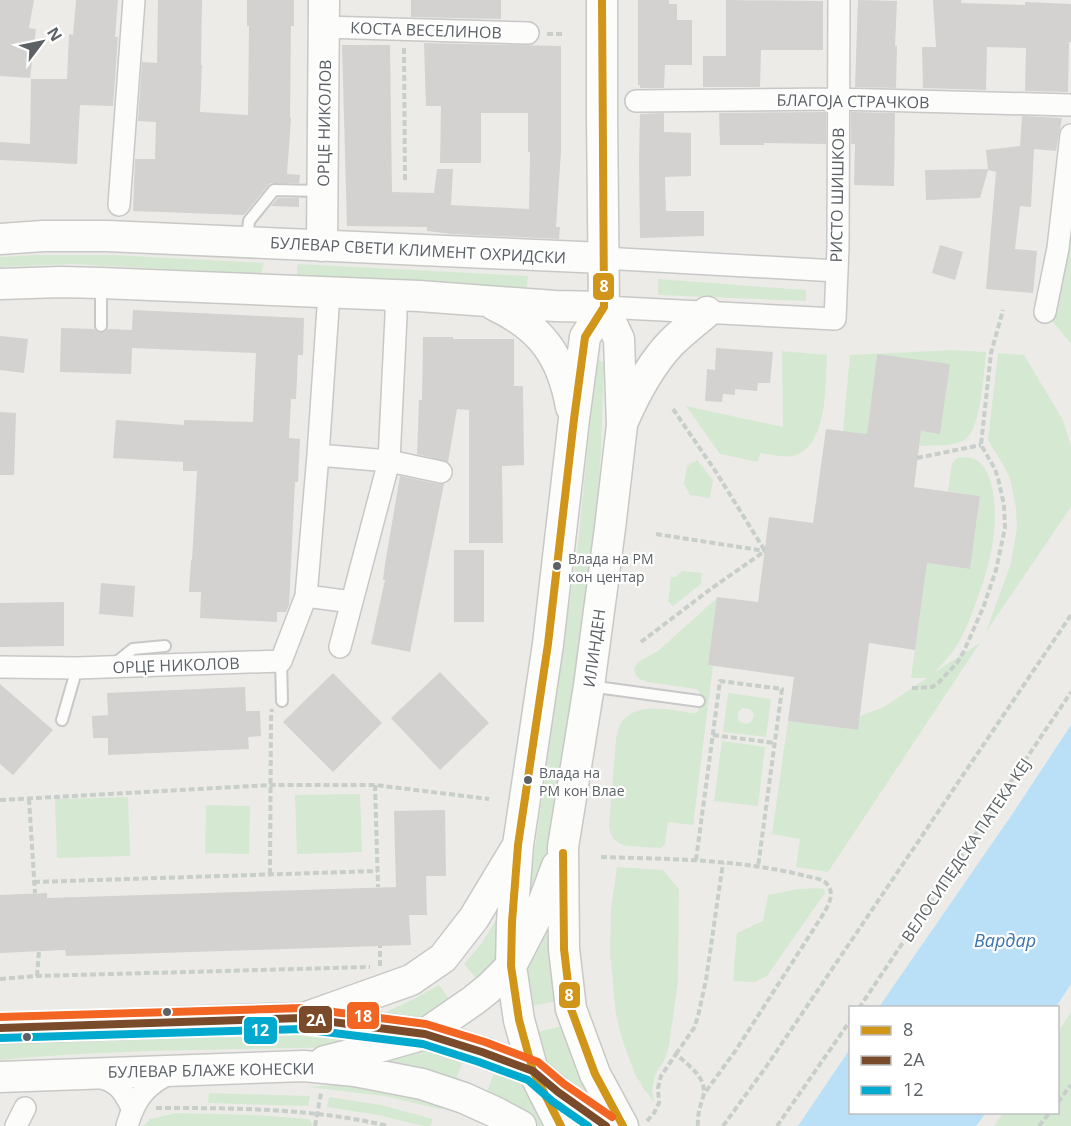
<svg xmlns="http://www.w3.org/2000/svg" width="1071" height="1126" font-family="'Open Sans',sans-serif">
<rect width="100%" height="100%" fill="#ecebe7"/>
<path fill="#d5e9d2" fill-rule="evenodd" d="M1071,135V344L1045,312Z
M32,255H113L264,263L261,274L72,264L0,267V257Z
M297,264L528,276L527,288L428,281L297,277Z
M658,279L806,290V301L658,295Z
M952,350L986,352C984,372 981,427 966,439C956,447 931,445 919,446L921,431L940,433L949,364L877,355L868,425L887,437L843,431L850,355Z
M782,351L827,355C825,384 829,446 793,456C783,458 770,454 760,453L758,462L720,454L686,406L783,427Z
M998,353L1024,355L1063,420L1071,446V507L986,632L1011,563L1017,527L1016,508L1010,479L1005,468L988,440Z
M599,360L604,363L601,452L594,545L550,853L526,911L578,544L595,372L596,363Z
M963,457C981,457 988,470 992,487C1000,527 990,566 975,605C970,619 964,634 956,647C950,656 942,664 935,672L980,643L828,872L796,867L800,839L772,834L788,721L857,730L860,716L884,707L927,678H911L925,575L912,561L970,569L980,496L948,491L952,463L957,458Z
M697,460L713,480L710,498L690,495L684,484L687,466Z
M682,571L702,573L701,584L673,606L668,601L671,577H676Z
M718,597L708,665L713,666L693,825L668,822L665,843L664,845L661,848L626,846C614,842 610,837 609,825L616,739C617,735 618,729 620,725C633,700 672,710 693,713L698,712L700,692L696,689L648,682L640,679L636,676L634,669L638,662L658,651Z
M728,693L771,699L766,737L723,732ZM743,708L750,709L754,714L752,721L747,724L740,722C737,716 737,711 743,708Z
M722,741L765,747L758,806L714,801Z
M360,794L362,852L297,854L295,795Z
M128,797L130,856L57,858L55,799Z
M206,805L250,806L249,854L205,853Z
M617,867L663,870L679,889L678,981L669,1045L665,1059L655,1075L652,1091L654,1102L644,1089L635,1074L623,1042L616,1015L610,952L611,909Z
M817,888L824,889L825,893L767,976L755,982L734,981L733,979L737,933L763,921L768,895L798,889Z
M497,918L503,920L504,947L481,984L464,964L482,943Z
M548,929H553L558,1001L531,1006L526,965Z
M439,985L454,1006L427,1023L389,1016L388,1011L414,999Z
M1071,1012V1126H994L1003,1113L1058,1112V1032Z
M563,1026L594,1103L548,1073L537,1032Z
M260,1035H365L348,1047C232,1050 116,1049 0,1060V1044L152,1036Z
M430,1045L465,1056L455,1082L388,1064L387,1062Z
M496,1068L529,1084L546,1126H539L519,1111L486,1094Z
M343,1084L395,1088L443,1107L440,1109L384,1096L308,1087Z
M209,1093L310,1096L308,1106L208,1103Z
M329,1097L381,1105L433,1119L430,1126H423L378,1115L327,1107Z
M176,1113L255,1115L309,1119L312,1124L311,1126H143L150,1119Z"/>
<path fill="#bae0f8" d="M1071,725V984L1056,1007H879L1013,813Z
M850,1049V1112L986,1113L976,1126H798Z"/>
<path fill="#d3d2d0" d="M0,0H34L29,28L36,29L30,78L0,76Z
M76,0H118L115,37H118L113,106L80,105L77,164L0,160V142L30,144L31,79H67L69,34L73,35Z
M158,0H202L201,65H202L200,112L248,115L249,26H247V0H294V26H291L290,118H291L287,174L300,175L299,183H270L244,215L133,211L135,159H155L156,122L138,121L142,62L157,63Z
M411,0H501V19L411,17Z
M638,0H669V4H677V20H692V65H665L664,88H640V85H638Z
M726,0L823,1V50H761L760,87H703V56H726Z
M858,0L897,1L895,46H897L896,88L855,87Z
M933,0H961V3L1025,5V2L1071,4V42H1069L1068,92L1025,91L1026,48L987,47L986,90L923,88L922,47H936Z
M424,43L561,46V152L556,227H560L559,239L452,234L427,231V227L347,226L342,45H390L392,192L434,193L437,169H453L451,205L529,209L530,152H528V113H481V163H440L441,106H426Z
M826,112V144L764,143V145H720L719,113Z
M851,112L895,113L894,186L854,185L855,144H851Z
M664,113V132L691,133V176L665,177L666,211H704V236L640,238L639,161L640,114Z
M1022,116L1062,118L1056,151L1034,149L1031,207L1020,206L1015,249L1037,251L1033,293L986,289L996,172L988,170L980,198L926,200L925,170L988,169L986,150L1020,146Z
M278,198H299V207L271,206Z
M940,245L963,252L955,280L932,273Z
M133,310L304,318L303,355H298L296,399H291L289,438L300,439L298,482H295L289,605L286,612H277V622L200,618L201,592H189L191,560H192L197,471H183V462L113,458L116,420L184,425V420L253,422L256,353L132,348L131,374L60,372L61,328L94,329L97,332L100,333H104L108,329L132,330Z
M0,336L28,339L24,373L0,370Z
M423,337H453V339H514V386H523L524,465L502,466L503,543H469V410L457,409L448,462L417,454L419,400H422Z
M716,348L773,352L770,383H758L757,391L735,389V395L723,394L722,402L705,401L707,369L715,370Z
M877,354L950,364L940,434L921,431L914,487L980,496L970,569L927,563L915,650L869,643L858,730L788,721L794,677L708,665L717,597L758,602L769,517L813,523L826,429L867,434Z
M0,412L16,413L14,475H0Z
M400,476L438,484H444L410,652L371,644L385,580H383L385,564Z
M454,550H484V622H454Z
M101,583L135,586L133,617L99,614Z
M64,602V646L0,647V603Z
M440,672L489,723L440,770L391,718Z
M333,673L382,723L333,772L283,722Z
M0,684L53,730L13,775L0,764Z
M245,687L246,711H260L261,736L248,737L249,749L108,755V738H93L92,716L108,715L107,693Z
M445,810L446,876H426L427,915H409L411,945L66,956L65,950L0,953V895L47,893V898L396,887L394,811Z"/>
<g fill="none" stroke-linecap="round" stroke-linejoin="round">
<defs>
<path id="lane" d="M247,240L249,221L274,190L320,191
M101,284V326
M281,661L282,701
M113,665L133,649L165,646
M589,686L699,701
M62,720L77,668"/>
<path id="street" d="M324,27L528,33
M636,101L838,99L1071,105
M119,205L134,0
M603,258L837,271
M604,307L835,319L838,247L839,0
M1045,312L1058,248L1071,135
M318,455L389,461L441,472
M306,596L352,602
M340,647L389,461L396,316V296
M0,667L77,668L281,661L306,596L318,455L329,293
M94,1075C117,1082 122,1087 132,1108
M16,1126L25,1108
M127,1126C135,1098 146,1084 173,1072"/>
<path id="secondary" d="M602,0V117L604,307L619,339L622,425L610,528L589,686L563,847L564,949L571,1009L595,1074L623,1126
M0,239L43,236H107L603,258
M322,246L324,0
M0,284L61,282L101,283L419,296L555,306L604,307
M494,305C541,327 562,356 571,407
M624,419C636,392 650,365 671,343C682,332 695,322 707,312
M307,1017L411,980L443,958L474,918L515,850
M0,1028L302,1018L425,1034L482,1052L533,1071L558,1092L606,1126
M325,1061L369,1050L425,1034L474,1000L489,988L511,966L542,906L557,866
M0,1077L304,1066L355,1071L422,1084L464,1098L497,1113L521,1126
M561,1126L533,1071L519,1020L511,966L512,922L518,845L548,644L574,419L585,337L604,307"/>
</defs>
<use href="#lane" stroke="#c7c8c7" stroke-width="14"/>
<use href="#street" stroke="#c7c8c7" stroke-width="24"/>
<use href="#secondary" stroke="#c8c8c7" stroke-width="33"/>
<path stroke="#c8ceca" stroke-width="4" stroke-dasharray="6 3" stroke-linecap="butt" d="M547,34H564
M404,48L405,182
M673,409L716,472L765,551
M917,458L981,445
M656,534L765,551
M641,642L712,588L765,551
M912,688L932,687L938,683L957,663L964,651L983,608L996,570L1005,528L1004,505L998,478L995,469L981,445L991,353L1003,310
M713,735L775,743
M375,785L378,887
M29,799L35,893
M0,800L271,785H375L489,799
M601,857C669,859 739,859 806,876C812,878 822,878 827,884C835,893 829,904 824,913L736,1050L704,1094
M696,860L720,681L782,689L758,867
M270,874L271,715L272,709
M34,882L377,871
M380,966V946
M37,976L39,951
M0,979L37,976L370,967
M859,1008L1071,692
M676,1054L694,1028L698,1016L706,980L723,863
M1058,1102L1071,1085
M156,1108C234,1108 312,1108 388,1126
M647,1121L654,1113L659,1103L658,1088L661,1076L676,1054C689,1066 708,1078 703,1097C700,1107 697,1116 698,1126
M315,1126L321,1093
M723,1126L766,1067L1071,615
M777,1126L850,1021
M1039,1126L1050,1112"/>
<use href="#lane" stroke="#fcfcfb" stroke-width="10"/>
<use href="#street" stroke="#fcfcfb" stroke-width="21"/>
<use href="#secondary" stroke="#fcfcfb" stroke-width="30"/>
<defs>
<path id="bus-1" d="M563,853L564,949L571,1009L595,1074L623,1126
M561,1126L533,1071L519,1020L511,966L512,922L518,845L548,644L574,419L585,337L604,307L602,0"/>
<path id="bus-2" d="M0,1028L302,1018L425,1034L482,1052L533,1071L558,1092L606,1126"/>
<path id="bus-3" d="M0,1038L301,1029L423,1044L479,1062L528,1080L552,1101L588,1126"/>
<path id="bus-4" d="M0,1017L303,1008L426,1024L485,1042L538,1062L564,1084L612,1117"/>
</defs>
<use href="#bus-1" stroke="#fff" stroke-width="12"/>
<use href="#bus-2" stroke="#fff" stroke-width="12"/>
<use href="#bus-3" stroke="#fff" stroke-width="12"/>
<use href="#bus-4" stroke="#fff" stroke-width="12"/>
<use href="#bus-1" stroke="#d09519" stroke-width="8"/>
<use href="#bus-2" stroke="#7a4b2a" stroke-width="8"/>
<use href="#bus-3" stroke="#00a9ce" stroke-width="8"/>
<use href="#bus-4" stroke="#f26522" stroke-width="8"/>
</g>
<g fill="#5c6165" stroke="#fff" stroke-width="2">
<circle cx="557" cy="566" r="5"/>
<circle cx="528" cy="780" r="5"/>
<circle cx="167" cy="1012" r="5"/>
<circle cx="27" cy="1037" r="5"/>
</g>
<g text-anchor="middle" dominant-baseline="central" stroke-width="4.5" stroke-linejoin="round" paint-order="stroke">
<g font-size="14" fill="#5c6165" stroke="#fff" text-anchor="start">
<text x="568" y="558">Влада на РМ<tspan x="568" dy="18">кон центар</tspan></text>
<text x="539" y="772">Влада на<tspan x="539" dy="18">РМ кон Влае</tspan></text>
</g>
<g font-size="16" fill="#5c6165" stroke="#fff">
<text transform="translate(426 30) rotate(2)">КОСТА ВЕСЕЛИНОВ</text>
<text transform="translate(853 101) rotate(1)">БЛАГОЈА СТРАЧКОВ</text>
<text transform="translate(324 123) rotate(-89)">ОРЦЕ НИКОЛОВ</text>
<text transform="translate(837 195) rotate(-89)">РИСТО ШИШКОВ</text>
<text transform="translate(418 250) rotate(3)">БУЛЕВАР СВЕТИ КЛИМЕНТ ОХРИДСКИ</text>
<text transform="translate(594 648) rotate(-82)">ИЛИНДЕН</text>
<text transform="translate(176 665) rotate(-2)">ОРЦЕ НИКОЛОВ</text>
<text transform="translate(966 850) rotate(-56)">ВЕЛОСИПЕДСКА ПАТЕКА КЕЈ</text>
<text transform="translate(211 1070) rotate(-1)">БУЛЕВАР БЛАЖЕ КОНЕСКИ</text>
</g>
<g font-size="18" font-style="italic" fill="#3c75ac" stroke="#fff">
<text x="1005" y="940">Вардар</text>
</g>
</g>
<g stroke="#fff" stroke-width="2">
<rect x="592" y="272" width="23" height="29" rx="6" fill="#d09519"/>
<rect x="558" y="981" width="23" height="28" rx="6" fill="#d09519"/>
<rect x="346" y="1001" width="34" height="29" rx="6" fill="#f26522"/>
<rect x="298" y="1005" width="35" height="29" rx="6" fill="#7a4b2a"/>
<rect x="243" y="1016" width="35" height="29" rx="6" fill="#00a9ce"/>
</g>
<g font-size="16" text-anchor="middle" font-weight="bold" fill="#fff">
<text x="604" y="292">8</text>
<text x="569" y="1001">8</text>
<text x="363" y="1022">18</text>
<text x="316" y="1026">2A</text>
<text x="260" y="1036">12</text>
</g>
<rect x="849" y="1006" width="210" height="108" fill="#ffffff" stroke="#bec0c1" stroke-width="1.5"/>
<rect x="861" y="1026" width="30" height="9" fill="#d09519" stroke="#bec0c1" stroke-width="1.5"/>
<text x="903" y="1036" font-size="18" fill="#5c6165">8</text>
<rect x="861" y="1056" width="30" height="9" fill="#7a4b2a" stroke="#bec0c1" stroke-width="1.5"/>
<text x="903" y="1066" font-size="18" fill="#5c6165">2A</text>
<rect x="861" y="1086" width="30" height="9" fill="#00a9ce" stroke="#bec0c1" stroke-width="1.5"/>
<text x="903" y="1096" font-size="18" fill="#5c6165">12</text>
<g transform="translate(42 42) rotate(58)" stroke="#ffffff" stroke-width="4.5" paint-order="stroke">
<path d="M0-4.5L10 22L0 15L-10 22Z" fill="#5c6165"/>
<text y="-9" font-size="16" font-weight="bold" text-anchor="middle" fill="#5c6165">N</text>
</g>
</svg>
